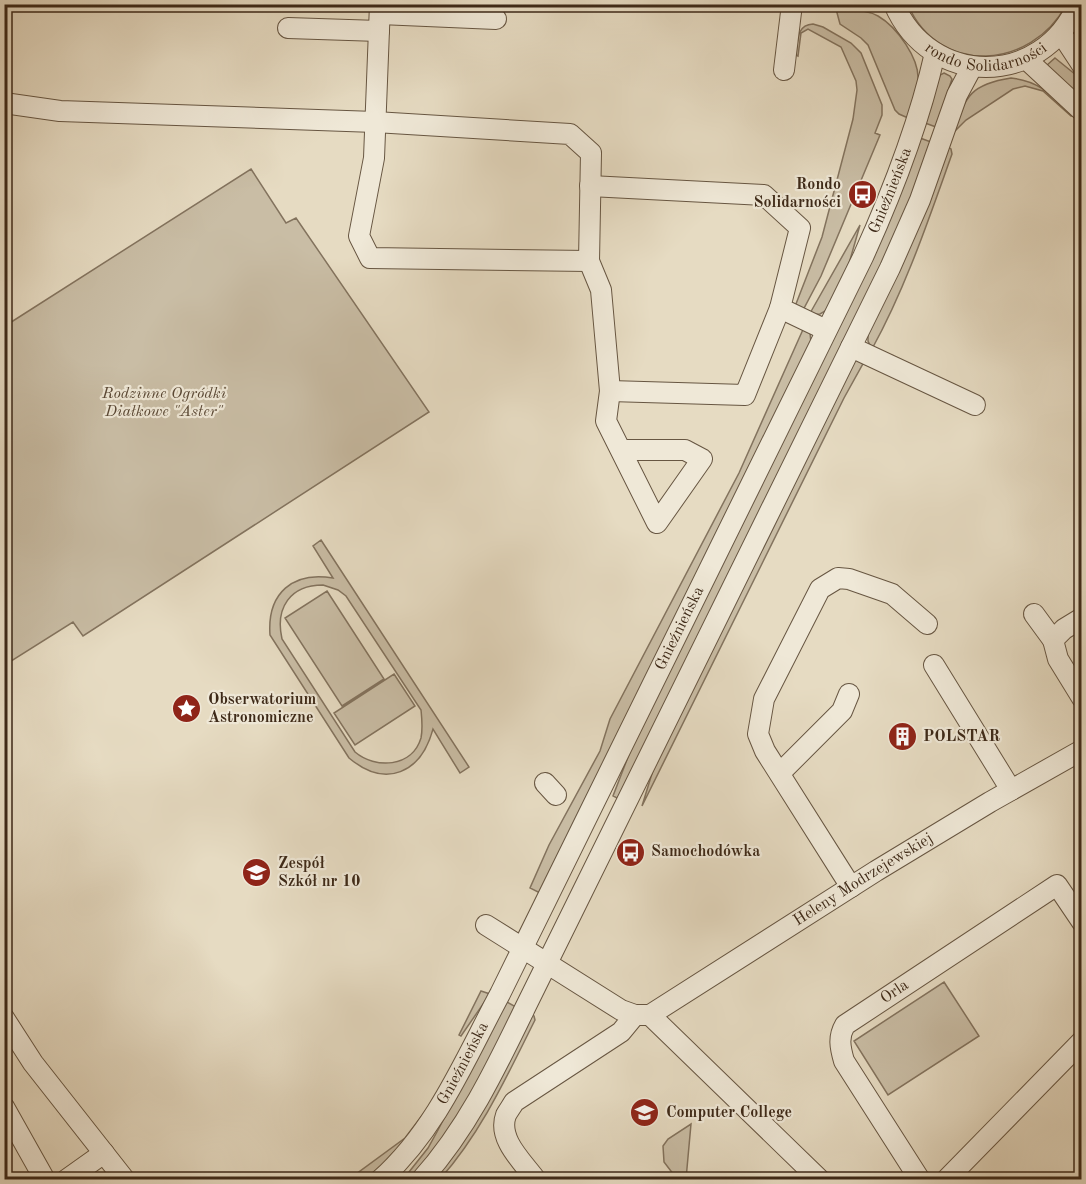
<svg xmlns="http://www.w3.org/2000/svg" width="1086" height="1184" font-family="'Old Standard TT',serif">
<rect width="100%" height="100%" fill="#e6dbc2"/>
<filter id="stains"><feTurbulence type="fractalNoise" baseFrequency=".00333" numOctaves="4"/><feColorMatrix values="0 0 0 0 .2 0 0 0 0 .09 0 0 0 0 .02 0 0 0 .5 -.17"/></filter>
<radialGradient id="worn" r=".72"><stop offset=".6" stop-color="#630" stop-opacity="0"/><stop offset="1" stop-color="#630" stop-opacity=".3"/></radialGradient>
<path fill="#c9bda5" stroke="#83735e" stroke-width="1.5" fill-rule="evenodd" d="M908,5H1066C1031,70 939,76 908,5Z
M836,9C850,10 865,9 878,16C897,27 920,59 918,81C917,94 912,106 908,118L899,114L895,110L868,45L861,38L840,24Z
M813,24L823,27L851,43L861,53L882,105V115L875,133L880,135L821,276L802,312L794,309L822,237L853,119L857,90L856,81L841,47L808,29L801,33L798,56L796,55C798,41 796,25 813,24Z
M1055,58L1081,79V100L1046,66Z
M944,73L950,76L952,79L936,127L925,123L940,75Z
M1011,78C1041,81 1053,97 1074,116H1071L1043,91L1025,86L1013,89L966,120L954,132C965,95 972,84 1011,78Z
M920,138L931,142L922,170L888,252L619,799L613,796L633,744Z
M948,147L951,149L952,154C928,221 906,287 872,349L868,341V332Z
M251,169L286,223L296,218L429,412L83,636L73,622L5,665V326Z
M860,225L848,267L827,310L820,314L809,315Z
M805,325L810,333L811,343L540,893L530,888L549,845L600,751L610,719L739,473Z
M857,359L865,360L844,398L642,806L654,767L855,361Z
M321,540L469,767L460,773L433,729C421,773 386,789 349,758L270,635C267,593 293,571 333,578L313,546ZM323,585L338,590L346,596L421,710C422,720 423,728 421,738C412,768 375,769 355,752L282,639C275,608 290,585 323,585Z
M327,591L384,679L342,706L285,618Z
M394,674L415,706L355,745L334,713Z
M944,982L979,1036L888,1095L854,1041Z
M481,991L490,994L461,1036L459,1035Z
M505,1001L516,1007C487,1066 459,1127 413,1176L409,1172L428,1148L438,1130Z
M531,1014L534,1016L535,1020C507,1076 481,1133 440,1179L433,1180Z
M424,1113L407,1139L368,1179L348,1180L405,1138Z
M691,1124L686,1179H677L664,1162L663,1146L668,1139Z"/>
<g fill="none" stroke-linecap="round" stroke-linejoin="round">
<defs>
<g id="minor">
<path d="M380,4L374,158L359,236L370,258L589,261"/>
<path id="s1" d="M894,4C930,88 1042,88 1078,4"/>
<path d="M380,14L496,19"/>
<path d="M288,28L379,31"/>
<path d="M1061,33L1082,65"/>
<path d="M1026,59L1082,111"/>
<path d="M784,70L792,4"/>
<path d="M4,103L60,111L375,122L570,134L591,153L589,261L601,290L610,391L606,421L657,523L702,459L685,450H621"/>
<path d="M590,186L764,195L800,228L780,308L826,330"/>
<path d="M851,347L975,405"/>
<path d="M610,391L745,395L780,308"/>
<path d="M1034,614L1053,640"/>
<path d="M1082,618L1064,629L1053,640L1058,659L1082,698"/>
<path d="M934,665L1011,790"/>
<path d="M780,773L842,711L849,694"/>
<path d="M545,783L556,795"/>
<path d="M851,887L765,751L758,734L764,699L820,589L838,578L849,579L892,594L927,624"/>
<path id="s2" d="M486,925L621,1010L635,1015H650L876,871L990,802L1082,750"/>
<path d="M650,1015L820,1180"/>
<path d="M4,1018L33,1063L125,1180"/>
<path d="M4,1107L45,1180"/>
<path d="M66,1180L104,1153"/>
<path id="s3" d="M380,1180C437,1129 465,1059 500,994L863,257C893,191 919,124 935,53"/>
<path d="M421,1180C467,1129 496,1068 526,1006L890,268L920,200L957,95L972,67"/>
<path d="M536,1180C523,1162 497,1139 506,1115C508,1111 512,1106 514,1102L621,1032L635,1015"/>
<path id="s4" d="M920,1180L844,1061C840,1047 838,1037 845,1025L1057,885L1082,922"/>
<path d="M946,1180L1082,1041"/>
</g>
</defs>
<use href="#minor" stroke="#675642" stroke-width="22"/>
<use href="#minor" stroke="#efe8d7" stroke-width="20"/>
</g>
<defs>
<symbol id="bus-disc" viewBox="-11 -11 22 22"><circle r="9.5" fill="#8f2418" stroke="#efe8d7"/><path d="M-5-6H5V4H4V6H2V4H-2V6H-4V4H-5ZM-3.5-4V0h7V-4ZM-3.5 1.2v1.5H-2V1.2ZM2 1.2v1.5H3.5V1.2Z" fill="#fff"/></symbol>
<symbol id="sight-disc" viewBox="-11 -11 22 22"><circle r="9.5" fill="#8f2418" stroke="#efe8d7"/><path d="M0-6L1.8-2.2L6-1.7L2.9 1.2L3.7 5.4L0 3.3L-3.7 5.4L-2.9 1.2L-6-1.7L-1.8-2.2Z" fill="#fff"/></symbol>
<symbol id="building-disc" viewBox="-11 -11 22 22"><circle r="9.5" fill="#8f2418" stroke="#efe8d7"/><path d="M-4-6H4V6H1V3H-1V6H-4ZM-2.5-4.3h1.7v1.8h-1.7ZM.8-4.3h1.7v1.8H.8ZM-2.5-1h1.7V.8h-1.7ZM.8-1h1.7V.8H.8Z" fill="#fff"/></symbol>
<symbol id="school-disc" viewBox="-11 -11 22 22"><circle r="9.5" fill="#8f2418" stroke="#efe8d7"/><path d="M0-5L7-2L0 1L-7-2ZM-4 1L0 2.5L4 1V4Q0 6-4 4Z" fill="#fff"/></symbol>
</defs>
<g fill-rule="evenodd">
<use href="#bus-disc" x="846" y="178" width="33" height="33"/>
<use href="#sight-disc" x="170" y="692" width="33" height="33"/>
<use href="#building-disc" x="886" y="720" width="33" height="33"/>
<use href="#bus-disc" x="614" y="836" width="33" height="33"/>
<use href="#school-disc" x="240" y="856" width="33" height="33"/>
<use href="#school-disc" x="628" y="1096" width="33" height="33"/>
</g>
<g text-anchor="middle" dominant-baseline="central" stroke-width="4.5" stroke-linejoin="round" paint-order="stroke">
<g font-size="16" fill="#3d2918" stroke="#efe8d7">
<text stroke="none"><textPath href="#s1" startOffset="118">rondo Solidarności</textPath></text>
<text stroke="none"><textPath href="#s3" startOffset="1116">Gnieźnieńska</textPath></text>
<text stroke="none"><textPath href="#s3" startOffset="630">Gnieźnieńska</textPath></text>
<text stroke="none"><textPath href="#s2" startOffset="442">Heleny Modrzejewskiej</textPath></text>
<text stroke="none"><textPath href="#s4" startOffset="238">Orla</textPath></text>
<text stroke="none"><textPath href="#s3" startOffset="144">Gnieźnieńska</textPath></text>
</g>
<g font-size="16" font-weight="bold" fill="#3d2918" stroke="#efe8d7" text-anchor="start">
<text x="841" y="185" text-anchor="end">Rondo<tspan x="841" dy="18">Solidarności</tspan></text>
<text x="208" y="700">Obserwatorium<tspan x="208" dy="18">Astronomiczne</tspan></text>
<text x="923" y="737">POLSTAR</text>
<text x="651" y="852">Samochodówka</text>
<text x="278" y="864">Zespół<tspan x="278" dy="18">Szkół nr 10</tspan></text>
<text x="666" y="1113">Computer College</text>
</g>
<g font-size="16" font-style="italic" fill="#594734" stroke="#efe8d7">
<text x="164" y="394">Rodzinne Ogródki<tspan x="164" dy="18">Diałkowe "Aster"</tspan></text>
</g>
</g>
<rect width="1086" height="1184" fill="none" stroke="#e6dbc2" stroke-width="24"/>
<rect x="6" y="6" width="1074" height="1172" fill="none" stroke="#3d2918" stroke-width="3"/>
<rect x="12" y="12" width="1062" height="1160" fill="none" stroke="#3d2918" stroke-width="1.5"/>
<rect width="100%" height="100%" filter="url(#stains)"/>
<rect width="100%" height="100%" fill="url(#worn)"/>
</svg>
